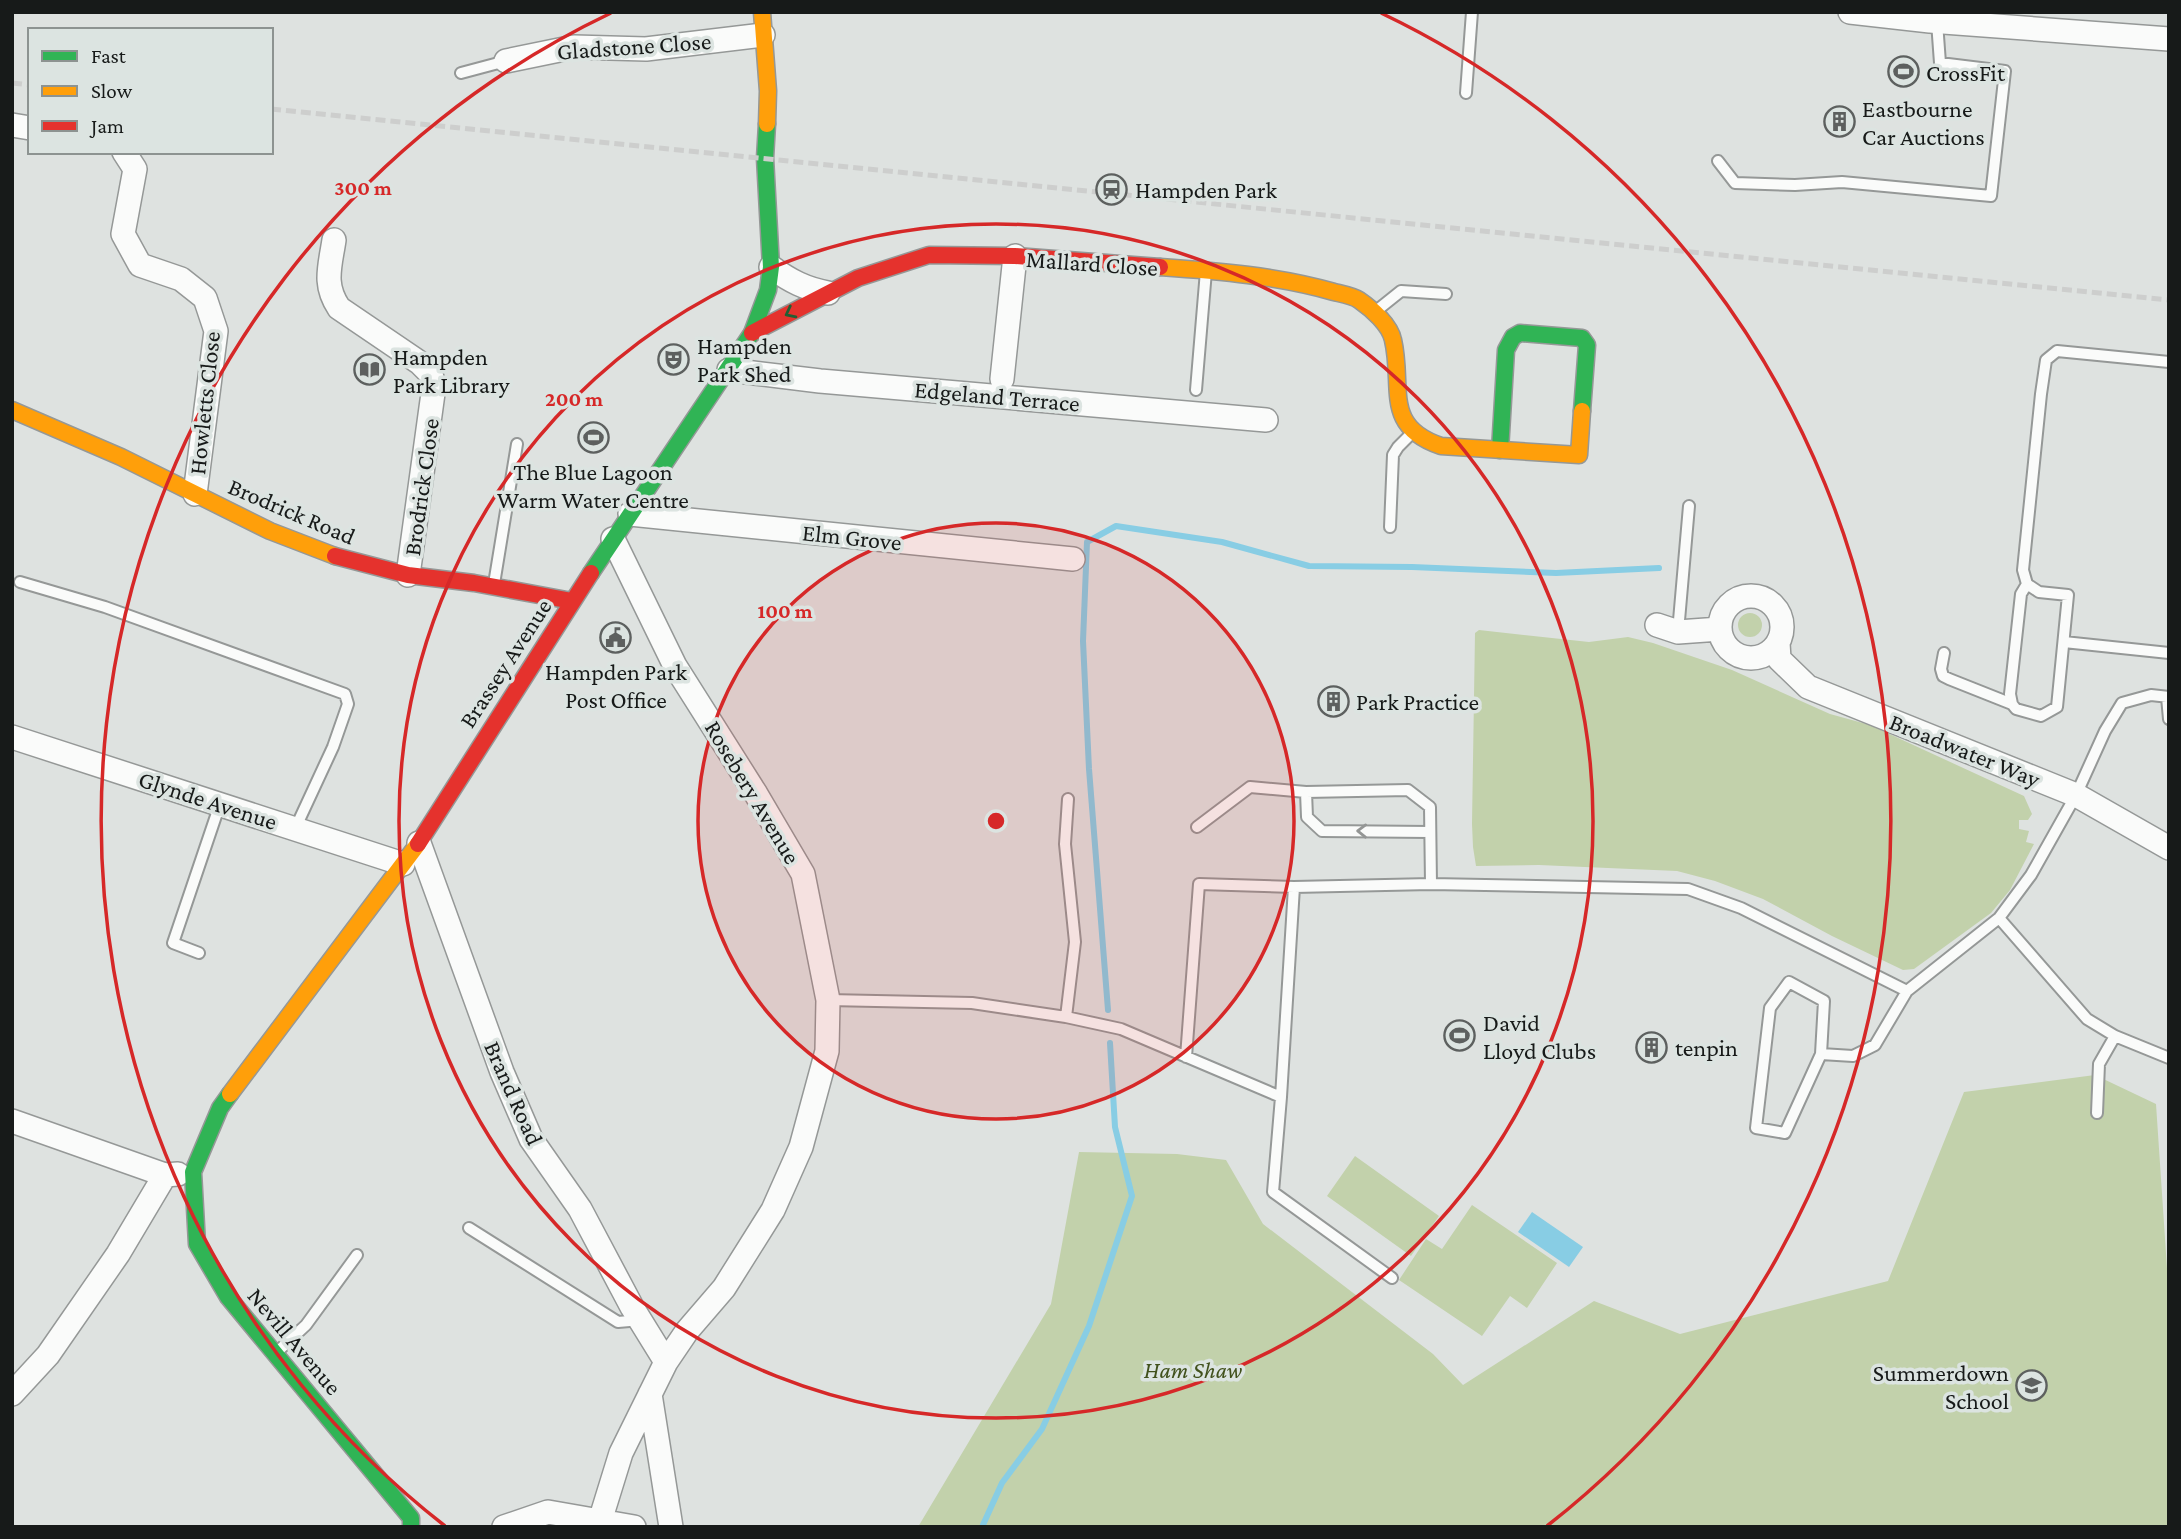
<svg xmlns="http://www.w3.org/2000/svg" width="2181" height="1539" font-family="'Crimson Pro',serif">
<rect width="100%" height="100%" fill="#dee2e0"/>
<path fill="#c2d1ab" d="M1738 625a12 12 0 1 1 24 0a12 12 0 1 1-24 0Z
M1479,630L1589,642L1628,637L1653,643L1732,670L1830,714L1870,725L2024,796L2032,814L2028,820H2019V829L2029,831L2026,842L2034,844L2010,890L1991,913L1914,969L1903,970L1832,936L1763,899L1715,881L1677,871L1539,865L1476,866L1473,847L1472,824L1475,633Z
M2095,1075L2156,1104L2169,1298V1527H918L1051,1304L1079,1152L1177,1154L1226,1160L1263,1224L1433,1354L1463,1385L1594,1301L1680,1334L1888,1281L1964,1092Z
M1355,1156L1439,1216L1411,1256L1327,1196Z
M1472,1205L1557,1263L1527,1308L1510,1296L1482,1336L1399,1280L1426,1239L1442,1249Z"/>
<path fill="#88cde4" d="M1532,1212L1583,1247L1569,1267L1518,1232Z"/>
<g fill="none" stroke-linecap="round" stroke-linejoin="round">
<path stroke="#88cde4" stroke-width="6" d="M1108,1010L1089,769L1083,641L1087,542L1116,526L1222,542L1309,566L1412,567L1556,573L1659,568
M982,1527L1002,1483L1042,1429L1089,1326L1132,1196L1115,1127L1110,1043"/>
<defs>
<path id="lane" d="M461,73L506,61
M1466,93L1472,12
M1718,161L1735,183L1795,185L1842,182L1991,196L2005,71L1940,63L1937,22
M1376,311L1401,291L1446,294
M1196,390L1206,271
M1390,527L1393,455L1398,447L1410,435
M20,582L105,607L345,694L348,704L333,747L295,829
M494,584L517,444
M1678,632L1689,506
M2064,642L2169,653
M1944,653L1941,669L1943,676L1949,679L2012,704L2016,709L2041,716L2057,707L2068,595L2039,592L2027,584L2023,570L2041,394L2046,360L2057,351L2169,362
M2167,697L2169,719
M2012,704L2010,694L2021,594L2027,584
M1197,827L1250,787L1306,792
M1430,832L1322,831L1307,817L1306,792L1408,790L1430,807L1431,884
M1999,918L2087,1019L2115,1036L2169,1058
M199,953L173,943L220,804
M828,1000L972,1003L1066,1017L1121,1029L1281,1097L1294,887
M1066,1017L1075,942L1065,844L1068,799
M1821,1054L1824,1001L1789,982L1770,1008L1756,1128L1785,1133L1821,1054L1853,1056L1875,1045L1907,991
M1186,1057L1199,884L1294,887L1431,884L1688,889L1741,908L1907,991L1999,918L2031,875L2076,795L2105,731L2122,703L2151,695L2169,697
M1281,1097L1273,1192L1392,1278
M2097,1113L2099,1064L2115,1036
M469,1228L618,1322L641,1320
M277,1352L306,1325L357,1255"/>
<path id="street" d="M1850,12L1930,21L2169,39
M506,61L574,47L646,49L763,35
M12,125L30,128
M124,152L135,169L123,234L140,265L181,279L205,298L216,331L195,494
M334,240C330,267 323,284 339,308L420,363L431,374L434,386L408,575
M771,267C790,281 806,289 828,293
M729,370L820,381L1266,420
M1002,379L1015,256
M630,514L1073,559
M1720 627a31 31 0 1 1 62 0a31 31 0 1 1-62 0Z
M1657,625L1678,632L1720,629
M1778,643L1779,659L1808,687L2076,795L2169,848
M12,737L403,864
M419,843L502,1072L531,1139L580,1209L632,1307L666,1362
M12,1121L165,1175L178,1174
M12,1394L48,1355L118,1254L165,1175
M650,1394L671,1527
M600,1521L621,1453L666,1362L687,1331L724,1288L773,1210L801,1147L827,1051L828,1000L803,874L756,794L675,666L613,539
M504,1527L548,1512L634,1527"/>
<path id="fast" d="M1500,450L1506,350L1513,337L1520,333L1582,338L1587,345L1582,411
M591,573L752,333L768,290L771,267L765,158L767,124
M230,1094L220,1108L193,1172L197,1244L228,1297L411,1518V1527"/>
<path id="slow" d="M762,12L768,91L767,124
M1160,267C1219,271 1278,276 1334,292C1342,294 1353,296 1359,300C1372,309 1390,325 1393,340C1404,387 1382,426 1441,446L1579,455L1582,411
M12,410L121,457L270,531L335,556
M230,1094L418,844"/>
<path id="jam" d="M752,333L858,278L929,255L1015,256L1160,267
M335,556L408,575L474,583L572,601
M418,844L591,573"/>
</defs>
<use href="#lane" stroke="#959897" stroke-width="14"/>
<use href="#street" stroke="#959897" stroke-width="26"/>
<use href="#fast" stroke="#959897" stroke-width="19"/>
<use href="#slow" stroke="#959897" stroke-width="19"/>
<use href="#jam" stroke="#959897" stroke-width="19"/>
<use href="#lane" stroke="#fafbfa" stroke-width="10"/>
<use href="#street" stroke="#fafbfa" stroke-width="23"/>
<use href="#fast" stroke="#30b455" stroke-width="16"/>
<use href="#slow" stroke="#ff9f0a" stroke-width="16"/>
<use href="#jam" stroke="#e5322d" stroke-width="16"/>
<path stroke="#cdcecd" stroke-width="5" stroke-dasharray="10 5" stroke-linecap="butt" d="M12,83L30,85
M271,109L2169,300"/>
</g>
<defs><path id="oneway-chevron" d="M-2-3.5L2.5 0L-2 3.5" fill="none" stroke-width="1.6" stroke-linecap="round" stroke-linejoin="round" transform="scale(1.75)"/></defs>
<use stroke="#225f34" href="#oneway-chevron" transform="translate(790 313) rotate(153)"/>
<use stroke="#949695" href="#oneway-chevron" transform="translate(1362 831) rotate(-179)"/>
<circle cx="996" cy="821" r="298" fill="#d62828" fill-opacity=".12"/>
<g fill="none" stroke="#d62828" stroke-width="3.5">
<circle cx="996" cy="821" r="298"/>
<circle cx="996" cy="821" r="597"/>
<path d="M445 1526A895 895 0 0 1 611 13M1381 13A895 895 0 0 1 1547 1526"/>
</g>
<defs>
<symbol id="stadium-ring" viewBox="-11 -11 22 22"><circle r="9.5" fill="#dce4e1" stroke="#5d605f" stroke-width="1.5"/><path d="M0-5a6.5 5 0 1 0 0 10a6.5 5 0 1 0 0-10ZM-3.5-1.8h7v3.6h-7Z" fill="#5d605f"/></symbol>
<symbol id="building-ring" viewBox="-11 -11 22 22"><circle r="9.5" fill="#dce4e1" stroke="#5d605f" stroke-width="1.5"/><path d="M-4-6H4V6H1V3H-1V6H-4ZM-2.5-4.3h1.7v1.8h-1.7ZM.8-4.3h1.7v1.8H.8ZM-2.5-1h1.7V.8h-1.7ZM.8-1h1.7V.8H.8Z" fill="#5d605f"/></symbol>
<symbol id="station-ring" viewBox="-11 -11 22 22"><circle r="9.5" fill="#dce4e1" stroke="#5d605f" stroke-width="1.5"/><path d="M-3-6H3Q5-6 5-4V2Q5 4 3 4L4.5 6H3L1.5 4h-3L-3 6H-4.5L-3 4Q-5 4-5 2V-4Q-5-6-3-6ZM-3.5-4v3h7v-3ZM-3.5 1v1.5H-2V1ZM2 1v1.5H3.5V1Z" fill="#5d605f"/></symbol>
<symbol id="theatre-ring" viewBox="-11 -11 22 22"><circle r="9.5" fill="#dce4e1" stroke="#5d605f" stroke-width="1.5"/><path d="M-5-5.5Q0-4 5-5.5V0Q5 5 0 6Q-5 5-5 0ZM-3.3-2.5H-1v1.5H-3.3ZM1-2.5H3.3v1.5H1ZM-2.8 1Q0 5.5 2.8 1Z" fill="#5d605f"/></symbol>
<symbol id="library-ring" viewBox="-11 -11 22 22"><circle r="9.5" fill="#dce4e1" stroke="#5d605f" stroke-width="1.5"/><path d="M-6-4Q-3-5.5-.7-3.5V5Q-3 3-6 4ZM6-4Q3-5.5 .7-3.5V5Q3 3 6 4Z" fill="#5d605f"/></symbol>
<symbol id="civic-ring" viewBox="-11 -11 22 22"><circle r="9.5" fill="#dce4e1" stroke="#5d605f" stroke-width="1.5"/><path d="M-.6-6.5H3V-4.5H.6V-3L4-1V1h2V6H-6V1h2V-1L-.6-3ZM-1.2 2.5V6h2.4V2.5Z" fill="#5d605f"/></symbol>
<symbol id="school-ring" viewBox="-11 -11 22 22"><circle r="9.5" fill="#dce4e1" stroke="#5d605f" stroke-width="1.5"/><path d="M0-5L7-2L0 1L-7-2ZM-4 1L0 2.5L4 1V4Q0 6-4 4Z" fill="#5d605f"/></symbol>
</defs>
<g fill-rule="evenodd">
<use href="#stadium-ring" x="1886" y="54" width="35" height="35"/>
<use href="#building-ring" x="1822" y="104" width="35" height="35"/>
<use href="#station-ring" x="1094" y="172" width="35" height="35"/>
<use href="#theatre-ring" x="656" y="342" width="35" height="35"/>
<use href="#library-ring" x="352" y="352" width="35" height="35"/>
<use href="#stadium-ring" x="576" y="420" width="35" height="35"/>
<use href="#civic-ring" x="598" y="620" width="35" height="35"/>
<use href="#building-ring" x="1316" y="684" width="35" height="35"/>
<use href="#stadium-ring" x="1442" y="1018" width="35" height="35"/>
<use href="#building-ring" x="1634" y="1030" width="35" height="35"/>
<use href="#school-ring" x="2014" y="1368" width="35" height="35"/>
</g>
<g text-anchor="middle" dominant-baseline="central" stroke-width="7" stroke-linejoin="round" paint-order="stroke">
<g font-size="24" fill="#171a19" stroke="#dce4e1">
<text transform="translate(634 46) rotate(-4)">Gladstone Close</text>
<text transform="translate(1092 263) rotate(4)">Mallard Close</text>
<text transform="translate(997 396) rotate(5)">Edgeland Terrace</text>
<text transform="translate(204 403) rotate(-84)">Howletts Close</text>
<text transform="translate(421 487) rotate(-82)">Brodrick Close</text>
<text transform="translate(292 511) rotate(23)">Brodrick Road</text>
<text transform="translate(852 537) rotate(6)">Elm Grove</text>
<text transform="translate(505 663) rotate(-57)">Brassey Avenue</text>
<text transform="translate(1965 750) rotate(22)">Broadwater Way</text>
<text transform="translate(753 792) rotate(59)">Rosebery Avenue</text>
<text transform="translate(208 800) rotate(18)">Glynde Avenue</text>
<text transform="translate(514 1093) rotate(66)">Brand Road</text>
<text transform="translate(295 1341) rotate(50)">Nevill Avenue</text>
</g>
<g font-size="24" fill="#171a19" stroke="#dce4e1" text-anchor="start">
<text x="1926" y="72">CrossFit</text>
<text x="1862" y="108">Eastbourne<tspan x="1862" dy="28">Car Auctions</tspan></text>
<text x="1135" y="189">Hampden Park</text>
<text x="697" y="345">Hampden<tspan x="697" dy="28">Park Shed</tspan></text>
<text x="393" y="356">Hampden<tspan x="393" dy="28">Park Library</tspan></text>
<text x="593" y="471" text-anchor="middle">The Blue Lagoon<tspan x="593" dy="28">Warm Water Centre</tspan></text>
<text x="616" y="671" text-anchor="middle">Hampden Park<tspan x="616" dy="28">Post Office</tspan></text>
<text x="1356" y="701">Park Practice</text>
<text x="1483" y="1022">David<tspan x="1483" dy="28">Lloyd Clubs</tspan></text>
<text x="1675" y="1047">tenpin</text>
<text x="2009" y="1372" text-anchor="end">Summerdown<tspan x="2009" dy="28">School</tspan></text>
</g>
<g font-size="24" font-style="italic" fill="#41511c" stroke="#dce4e1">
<text x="1193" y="1369">Ham Shaw</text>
</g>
</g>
<circle cx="996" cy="821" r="10" fill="#d62828" stroke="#dce4e1" stroke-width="3.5"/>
<g font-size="21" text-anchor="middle" font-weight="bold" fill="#d62828" stroke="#dce4e1" stroke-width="7" stroke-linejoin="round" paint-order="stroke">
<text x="363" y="195">300 m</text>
<text x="574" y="406">200 m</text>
<text x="785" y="618">100 m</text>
</g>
<rect width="2181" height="1539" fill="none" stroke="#171a19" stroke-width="28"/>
<rect x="28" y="28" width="245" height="126" fill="#dce4e1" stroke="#8d9391" stroke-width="2"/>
<rect x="42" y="51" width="35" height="10" fill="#30b455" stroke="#8d9391" stroke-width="2"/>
<text x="91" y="63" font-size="21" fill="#171a19">Fast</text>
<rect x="42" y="86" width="35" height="10" fill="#ff9f0a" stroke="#8d9391" stroke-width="2"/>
<text x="91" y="98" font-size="21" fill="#171a19">Slow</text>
<rect x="42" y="121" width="35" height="10" fill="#e5322d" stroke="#8d9391" stroke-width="2"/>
<text x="91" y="133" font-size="21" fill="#171a19">Jam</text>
</svg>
